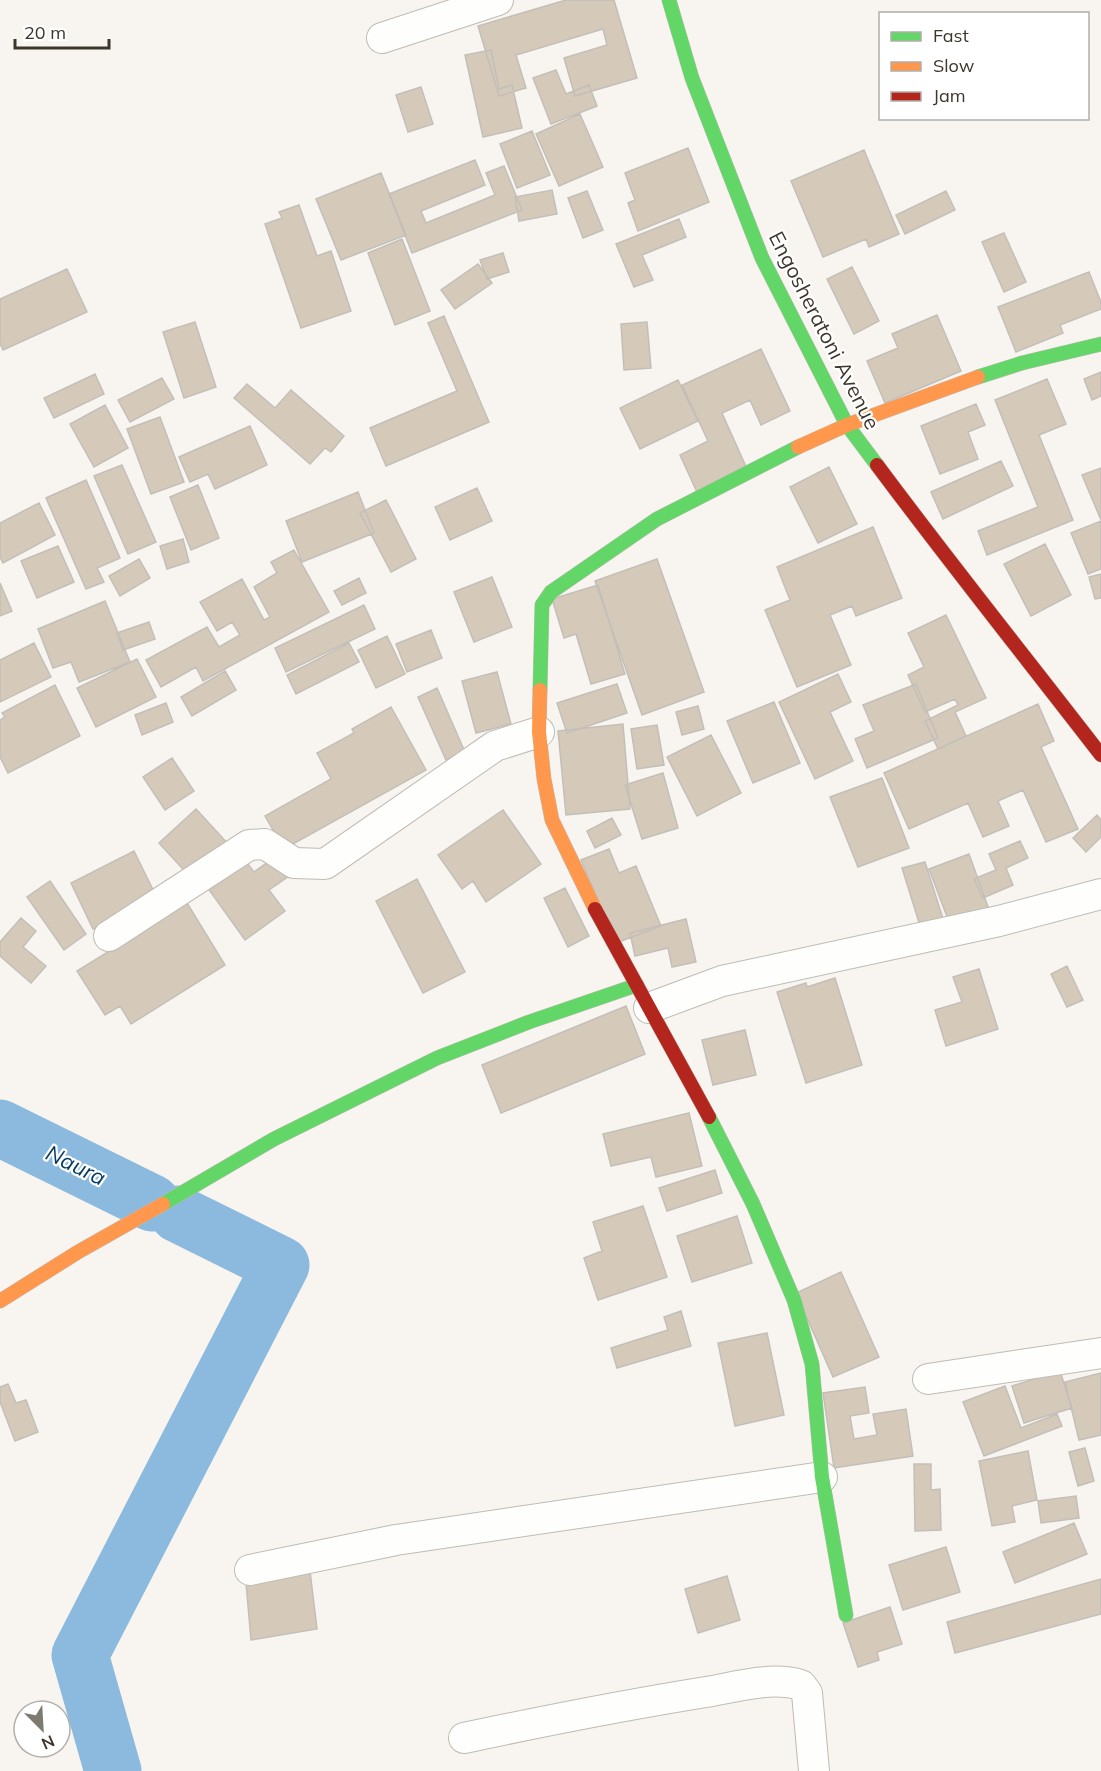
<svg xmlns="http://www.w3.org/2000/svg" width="1101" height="1771" font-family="Mulish,sans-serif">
<rect width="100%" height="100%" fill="#f8f5f0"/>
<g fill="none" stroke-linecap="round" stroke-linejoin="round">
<path stroke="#8bbade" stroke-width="57" d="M0,1128L152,1203
M113,1771L80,1655L281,1265L178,1214"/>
</g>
<path fill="#d5caba" stroke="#c3bfb8" stroke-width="1.5" d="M566,0H614L637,78L575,96L564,58L607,45L603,29L516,55L526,88L499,96L478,26Z
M491,50L499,89L512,85L522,128L483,137L465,55Z
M556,70L566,94L589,85L597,106L551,124L533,78Z
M421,87L433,124L408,132L396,95Z
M580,114L603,167L559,186L536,134Z
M532,131L550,175L517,188L500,144Z
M688,148L709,202L638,231L628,203L635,200L625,173Z
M864,150L899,234L869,247L866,239L823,257L791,181Z
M475,160L485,185L421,211L426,223L495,195L486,173L504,166L522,210L412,253L389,194Z
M381,173L406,235L341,260L316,199Z
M552,190L557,214L519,221L515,197Z
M587,191L603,230L583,238L568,198Z
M946,191L955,210L905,234L896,215Z
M299,205L317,256L331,251L351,311L301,328L265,224L282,218L279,212Z
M679,219L686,237L642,255L653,280L634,287L616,244Z
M1004,233L1026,282L1004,292L982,242Z
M402,239L430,311L395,325L368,253Z
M503,253L509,272L487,279L480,260Z
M478,264L492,283L455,309L441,290Z
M852,267L879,321L854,334L827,279Z
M67,269L87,312L3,350L0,343V299Z
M1089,272L1101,302V309L1060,325L1063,333L1016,352L998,307Z
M937,315L961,371L885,403L867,361L898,348L892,334Z
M444,316L489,422L386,466L370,428L457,391L428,323Z
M195,322L216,387L184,398L163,332Z
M647,322L651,368L624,370L621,324Z
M761,349L790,411L761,425L750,400L722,413L747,469L697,492L680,455L708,441L682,385Z
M1101,372V396L1092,400L1084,379Z
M95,374L104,394L54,418L44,398Z
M162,378L174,399L130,422L118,400Z
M1047,379L1066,424L1039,435L1073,520L987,555L978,531L1038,507L995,400Z
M678,380L698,421L640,449L620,408Z
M247,384L275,408L291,390L344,436L331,452L325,448L310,464L234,398Z
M976,404L985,425L968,432L978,459L940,474L921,426Z
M105,405L128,448L94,467L70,424Z
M160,417L184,482L151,494L127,429Z
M250,426L267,465L215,489L208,474L190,482L179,457Z
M1001,461L1013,486L943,519L931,492Z
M122,465L156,542L128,554L94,476Z
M829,467L857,524L818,543L790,487Z
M1101,468V520L1082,475Z
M86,480L120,558L97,568L104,582L86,589L46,498Z
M198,485L219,538L191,550L170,497Z
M477,488L492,521L450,540L435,507Z
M358,492L374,533L302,562L286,521Z
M386,500L416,559L391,572L360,513Z
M39,503L55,535L3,563L0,557V523Z
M1101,521V569L1088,574L1071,533Z
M873,527L902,598L856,616L852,606L830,615L851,665L797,687L765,610L790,600L777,567Z
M183,539L189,562L167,569L160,546Z
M1045,544L1071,595L1031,616L1004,564Z
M58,546L74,582L37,598L21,561Z
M294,550L329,612L203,681L196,667L161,687L146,660L207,627L219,647L240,635L232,622L217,631L200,602L242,579L264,620L270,617L254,587L277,573L271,562Z
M139,559L150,578L120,596L109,576Z
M657,559L704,692L642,715L595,581Z
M1101,574V598L1095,599L1089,577Z
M492,577L512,627L474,642L454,592Z
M359,578L366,593L342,605L334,591Z
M0,583L12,611L0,616Z
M598,585L625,674L591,684L576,634L564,638L552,599Z
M105,601L130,662L79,682L71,662L53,668L38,629Z
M364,605L375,629L286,672L275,648Z
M946,615L986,698L955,712L966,736L938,749L925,721L958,705L955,699L925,712L908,675L924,667L908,633Z
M149,622L155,639L123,650L117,633Z
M431,630L442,658L407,672L396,644Z
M387,636L405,674L376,688L358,650Z
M34,643L51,677L0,702V660Z
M349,643L359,662L296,694L287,675Z
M137,659L156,697L96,727L77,688Z
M225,671L236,690L192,716L181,697Z
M497,672L511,724L476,733L462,681Z
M838,674L851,702L830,712L853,761L815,779L779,702Z
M617,684L627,713L567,733L557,703Z
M916,684L938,738L867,768L855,739L874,731L863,705Z
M55,685L80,736L8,773L0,757V720L5,717L2,713Z
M437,688L465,752L446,760L418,697Z
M774,702L800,763L753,783L727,721Z
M166,703L173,722L142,735L135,715Z
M1038,704L1054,741L1041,747L1078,829L1046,842L1023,790L998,801L1009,826L983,837L968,803L909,829L884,773Z
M698,706L704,729L682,735L676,712Z
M391,707L426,770L284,849L265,816L331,779L317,753L354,733L352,729Z
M623,724L630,809L566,815L558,731Z
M657,725L664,765L637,769L631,729Z
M711,735L741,793L697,816L667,757Z
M172,758L194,791L165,810L143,777Z
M663,773L678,828L642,839L625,785Z
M882,778L909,848L858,867L830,797Z
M196,809L229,845L192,879L159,843Z
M503,810L541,864L486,902L473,881L462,889L438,855Z
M1097,815L1101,820V837L1086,852L1073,838Z
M612,818L621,835L595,848L587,831Z
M1020,841L1028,858L1006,868L1013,885L983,898L974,879L996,870L989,854Z
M609,849L619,873L636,866L661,926L616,943L581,860Z
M134,851L157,898L93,929L71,883Z
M969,854L991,915L952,930L929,869Z
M275,857L289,876L269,890L285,911L245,940L207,887L245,860L254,872Z
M925,862L945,925L922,932L902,868Z
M417,879L465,972L423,993L376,901Z
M50,881L86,934L64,950L27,897Z
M565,888L589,936L568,947L544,898Z
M187,903L225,965L131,1024L120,1006L105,1015L77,971Z
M21,918L36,931L23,947L46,966L31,983L0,956V942Z
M686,919L696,962L672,967L668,948L635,956L630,933Z
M1067,966L1083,1000L1067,1007L1051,974Z
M979,969L998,1029L946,1046L935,1010L962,1002L953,977Z
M835,978L862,1065L806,1083L777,992L806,983L807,987Z
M626,1006L645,1054L501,1113L482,1065Z
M745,1030L756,1075L713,1085L702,1040Z
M689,1113L702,1166L656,1177L651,1157L611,1166L603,1134Z
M715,1170L722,1193L667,1211L659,1188Z
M643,1206L667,1277L598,1300L584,1258L602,1251L593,1222Z
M737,1216L752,1263L692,1282L677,1236Z
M841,1272L879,1357L833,1377L796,1293Z
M681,1311L691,1346L617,1368L611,1348L668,1330L664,1317Z
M767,1333L784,1415L735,1426L718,1343Z
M1060,1371L1072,1408L1024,1423L1012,1386Z
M1101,1373V1435L1079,1440L1065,1382Z
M8,1384L16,1403L26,1400L38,1432L15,1441L0,1402V1387Z
M1005,1386L1021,1428L1057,1414L1062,1426L984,1456L963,1402Z
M865,1387L869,1413L850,1416L854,1439L877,1435L873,1414L906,1409L913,1456L834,1468L823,1393Z
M1085,1448L1094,1481L1078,1486L1069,1452Z
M1028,1451L1037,1500L1012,1506L1015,1522L992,1526L979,1461Z
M914,1464H931V1490L940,1489L941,1530L915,1531Z
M1076,1496L1079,1518L1041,1523L1038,1501Z
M1074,1523L1087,1554L1015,1583L1003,1552Z
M946,1547L960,1592L903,1610L889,1565Z
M310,1571L317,1629L251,1640L246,1583Z
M727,1576L740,1620L698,1633L685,1589Z
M1101,1579V1614L955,1653L947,1622Z
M890,1607L902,1644L877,1652L879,1660L858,1667L843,1623Z"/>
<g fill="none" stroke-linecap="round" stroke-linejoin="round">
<defs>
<path id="street" d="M382,38L498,0
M109,936L249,845L265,844L294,863L325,864L495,746L539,732
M649,1008L722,981L999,921L1101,894
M928,1379L1101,1353
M250,1570L396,1540L822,1477
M464,1738C544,1721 625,1705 706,1692C736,1687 771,1676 801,1685L807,1693L814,1771"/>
<path id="fast" d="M669,0L692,78L762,258L847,425L877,465
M978,377L1022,363L1101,344
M540,690L542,605L551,592L657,519L798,447
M709,1117L753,1204L794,1300L812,1364L822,1477L846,1615
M163,1204L274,1139L437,1058L529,1022L637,985"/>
<path id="slow" d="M798,447L847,425L978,377
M540,690L539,732L544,779L552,820L595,909
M0,1301L78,1252L163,1204"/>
<path id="jam" d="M877,465C950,563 1026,658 1101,755
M595,909L709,1117"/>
</defs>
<use href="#street" stroke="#bfbbb5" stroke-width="32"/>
<use href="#fast" stroke="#bfbbb5" stroke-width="15"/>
<use href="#slow" stroke="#bfbbb5" stroke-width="15"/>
<use href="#jam" stroke="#bfbbb5" stroke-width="15"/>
<use href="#street" stroke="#fefefd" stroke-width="30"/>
<use href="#fast" stroke="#63d668" stroke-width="14"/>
<use href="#slow" stroke="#ff974d" stroke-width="14"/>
<use href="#jam" stroke="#b3261e" stroke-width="14"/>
</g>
<g text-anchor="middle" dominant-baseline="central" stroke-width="4.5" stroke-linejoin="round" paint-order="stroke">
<g font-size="21" fill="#3d362d" stroke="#fff">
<text transform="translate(825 330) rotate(63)">Engosheratoni Avenue</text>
</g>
<g font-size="22" font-style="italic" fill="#043b5f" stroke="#fff">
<text transform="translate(76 1165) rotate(26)">Naura</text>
</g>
</g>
<rect x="879" y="12" width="210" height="108" fill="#ffffff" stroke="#b1afab" stroke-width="1.5"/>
<rect x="891" y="32" width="30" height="9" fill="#63d668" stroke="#b1afab" stroke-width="1.5"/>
<text x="933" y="42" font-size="18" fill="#3d362d">Fast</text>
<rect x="891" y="62" width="30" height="9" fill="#ff974d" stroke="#b1afab" stroke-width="1.5"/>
<text x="933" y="72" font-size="18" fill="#3d362d">Slow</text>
<rect x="891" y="92" width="30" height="9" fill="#b3261e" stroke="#b1afab" stroke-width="1.5"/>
<text x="933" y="102" font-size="18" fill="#3d362d">Jam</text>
<g transform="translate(42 1729) rotate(156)"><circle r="28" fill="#ffffff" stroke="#b1afab" stroke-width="1.5"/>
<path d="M0-4.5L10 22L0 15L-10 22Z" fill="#7e7971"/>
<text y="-9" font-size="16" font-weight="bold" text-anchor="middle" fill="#3d362d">N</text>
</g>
<path d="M15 39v9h94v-9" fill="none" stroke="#3d362d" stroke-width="3"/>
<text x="24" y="39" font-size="18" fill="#3d362d" stroke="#ffffff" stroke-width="4.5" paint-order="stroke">20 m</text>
</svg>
